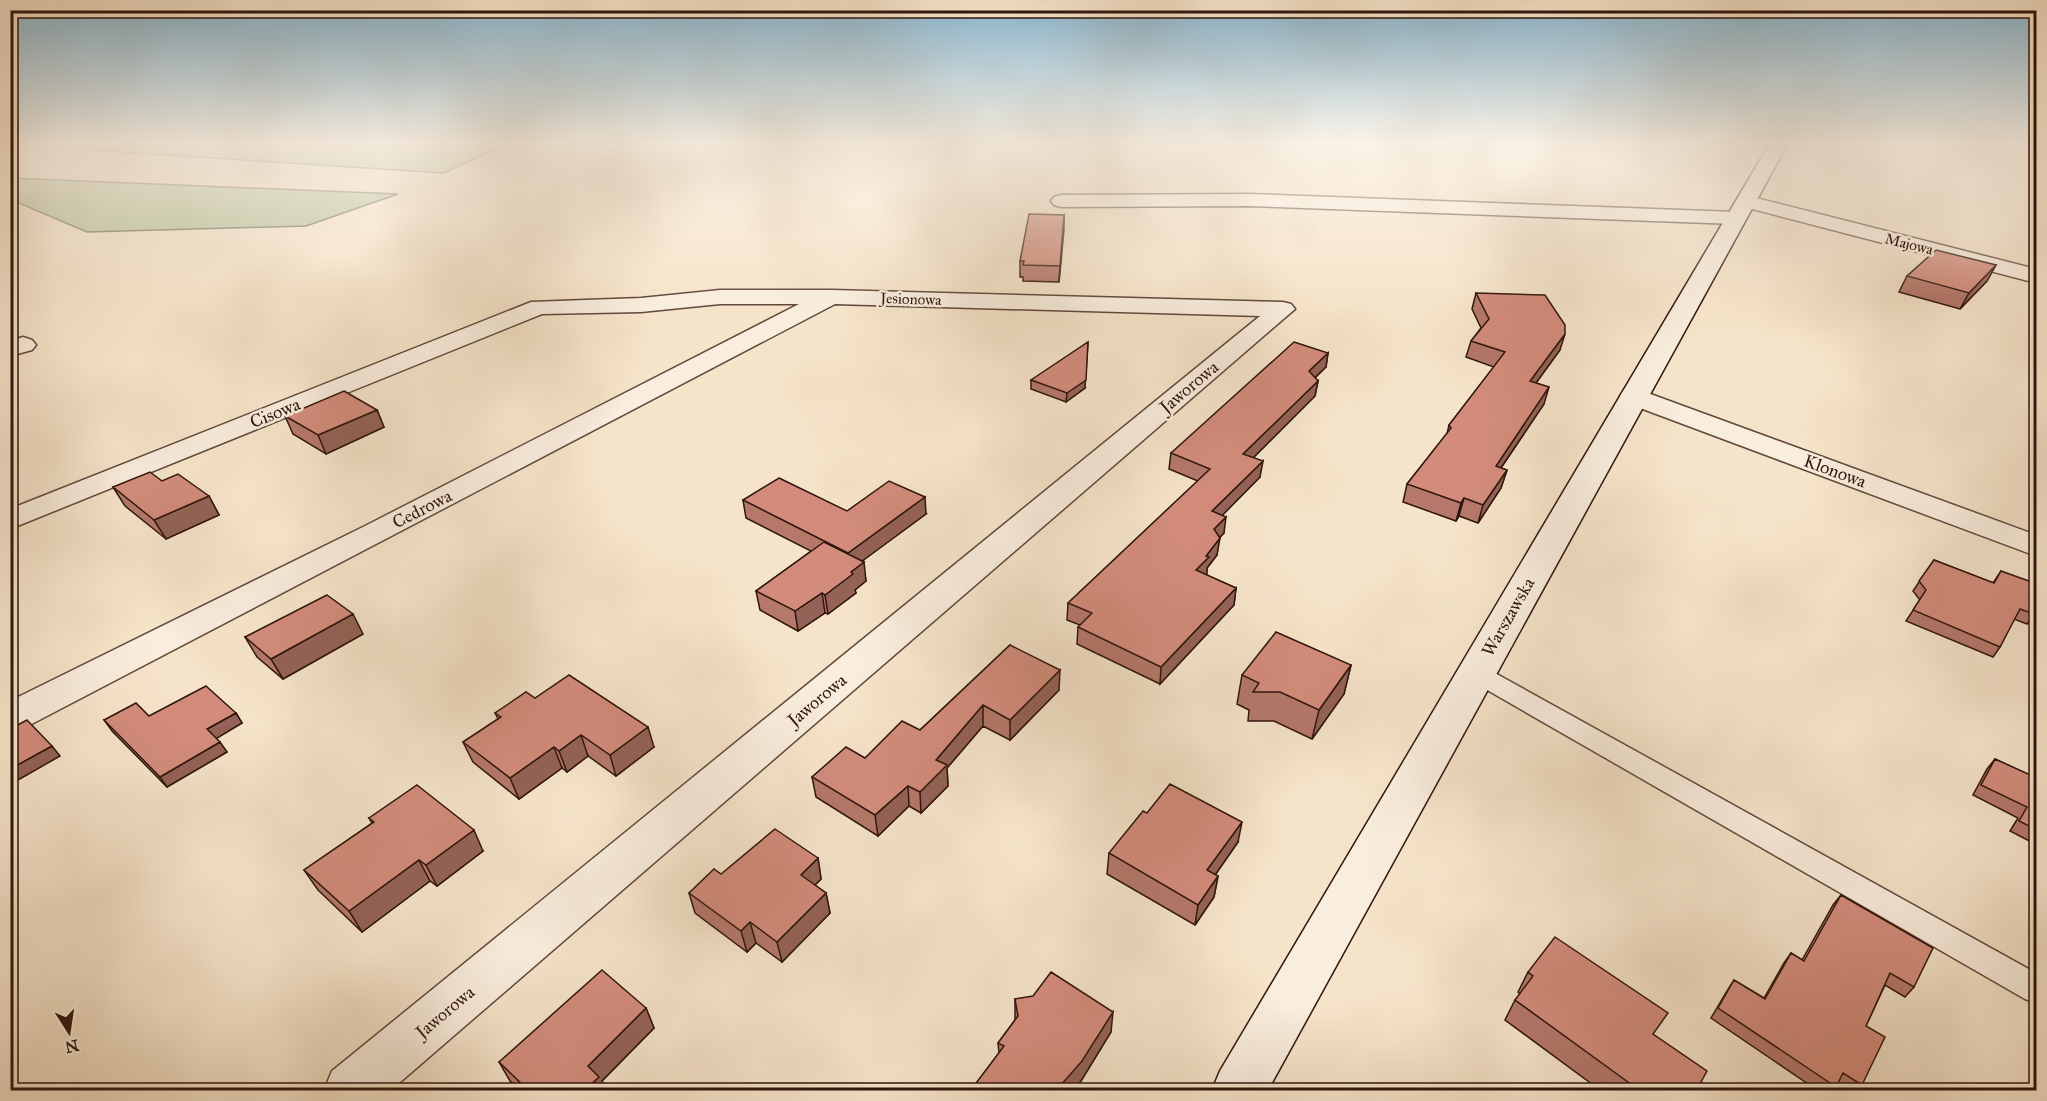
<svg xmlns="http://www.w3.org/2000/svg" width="2047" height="1101" font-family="'IM FELL Great Primer',serif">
<rect width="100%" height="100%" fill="#f6e4ca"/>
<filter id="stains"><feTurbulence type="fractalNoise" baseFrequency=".00333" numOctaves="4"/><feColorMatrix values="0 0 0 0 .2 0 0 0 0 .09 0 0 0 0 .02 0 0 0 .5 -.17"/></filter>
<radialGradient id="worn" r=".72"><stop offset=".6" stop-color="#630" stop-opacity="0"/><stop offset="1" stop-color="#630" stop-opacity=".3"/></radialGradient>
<path fill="#b6c59c" stroke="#726d54" stroke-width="1.5" d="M11,145H503L444,173Z
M11,178L398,194L306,226L87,232L19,203L11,205Z"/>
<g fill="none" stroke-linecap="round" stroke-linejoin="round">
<defs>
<path id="lane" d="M1476,665L1484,667L2036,973V1003L2025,999L1468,679L1464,673L1468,667Z"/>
<path id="street" d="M1250,194L1736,212L1743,214L1746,218L1743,222L1736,224L1250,206L1061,207L1054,205L1051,201L1054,197L1061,195Z
M1748,196L2036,269V283L1741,206L1738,202L1741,198Z
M720,290H832L1283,302L1291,304L1295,309L391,1090H324L332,1071L1260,316L835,304L24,728L10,732V701L365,526L799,304H720L641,312L542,314L10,529V509L531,302L641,298Z
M23,337L32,340L36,345L32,350L10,356V341Z
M1634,388L2036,535V556L1624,402L1620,396L1624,390Z"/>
<path id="secondary" d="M1769,145H1787L1268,1090H1212L1220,1071Z"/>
</defs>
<use href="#lane" stroke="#61493c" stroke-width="3"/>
<use href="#street" stroke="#61493c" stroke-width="3"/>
<use href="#secondary" stroke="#2f150c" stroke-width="3"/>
<use href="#lane" fill="#f9eddd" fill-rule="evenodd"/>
<use href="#street" fill="#f9eddd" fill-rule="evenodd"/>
<use href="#secondary" fill="#f9eddd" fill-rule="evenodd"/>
</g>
<path fill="#b5786b" stroke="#2f150c" stroke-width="1.5" d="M1064,215L1059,282L1023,281V277H1020V261Z
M1996,265L1987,281L1960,309L1899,292L1907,276Z
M1476,293L1560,350L1536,383L1544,404L1501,468L1507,470L1501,488L1478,523L1459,516L1456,521L1403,502L1407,484L1447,434L1449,425L1494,367L1466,357L1471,341L1481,328L1472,309Z
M1328,353L1326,367L1315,378L1318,381L1315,396L1253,458L1260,477L1222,515L1224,533L1219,538L1217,555L1207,568L1206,575L1236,588L1234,605L1160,684L1077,644L1078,627L1080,625L1067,620L1068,603L1198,481L1169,469L1171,453Z
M1031,380L1085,388L1066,402L1031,389Z
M377,410L384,427L326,454L293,434L285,416Z
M162,481L209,496L219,515L166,539L125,506L113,487Z
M743,500L847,511L926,514L862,561L866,581L855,590L856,593L828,614L825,613L798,631L760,610L756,591L811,551L746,518Z
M1934,560L1993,583L2001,571L2034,614L2027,624L2014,619L2000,647L1993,657L1906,621L1920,600L1913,591Z
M363,634L283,679L257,657L245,637Z
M1010,645L1059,690L1010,740L983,726L947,768L948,786L921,813L909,806L878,836L816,797L812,777L865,758L920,730Z
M1351,665L1344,694L1312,739L1274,721H1248L1249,710L1237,704L1242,675Z
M535,698L654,747L616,776L588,756L567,772L562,768L519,799L473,762L463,742L498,719L495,713Z
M236,713L242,723L216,738L227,752L167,787L112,731L104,720L149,716Z
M1995,759L2035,778L2037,776V845L2010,831L2018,818L1973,795L1987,769Z
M369,818L483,851L437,886L430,881L362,932L318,890L304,870L372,823Z
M1238,842L1215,875L1218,876L1214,897L1195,925L1107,874L1109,853Z
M818,858L821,879L815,885L826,893L830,913L782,962L756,943L747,952L695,913L689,893L721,874Z
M1841,895L1914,987L1905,997L1885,985L1866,1026L1862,1085L1857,1090H1846L1837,1085L1833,1090H1817L1711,1018L1727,991L1734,980L1764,998L1784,963L1791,953L1802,960L1833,905Z
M1528,972L1653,1034L1701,1082L1713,1090H1600L1505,1020L1515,1000L1520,994L1518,992Z
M1015,999L1111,1032L1081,1081L1073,1090H971L999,1053L998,1043L1015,1020Z
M646,1008L654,1028L602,1081L606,1090H520L510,1081L499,1062Z"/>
<path fill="#946257" stroke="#2f150c" stroke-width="1.5" d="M1064,215V230L1059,282L1060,266Z
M1996,265L1987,281L1960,309L1969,293Z
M1565,334L1560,350L1525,398L1530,381Z
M1088,342L1085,388L1066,402L1067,393Z
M1328,353L1326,367L1306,386L1309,371Z
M1318,381L1315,396L1241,470L1243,454Z
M1549,387L1544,404L1490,484L1496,466Z
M377,410L384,427L326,454L318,435Z
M1263,461L1260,477L1210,528L1212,511Z
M1507,470L1501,488L1478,523L1483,505Z
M209,496L219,515L166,539L154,520Z
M925,497L926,514L850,570L848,553Z
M1464,498L1459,516L1456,521L1461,503Z
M1226,517L1224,533L1212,546L1214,529Z
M1220,538L1217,555L1207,568V574L1194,587L1196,570L1206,556Z
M864,562L866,581L855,590L856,593L828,614L825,595L851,572Z
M1236,588L1234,605L1160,684L1161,667Z
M822,593L825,613L798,631L795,611Z
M353,614L363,634L283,679L271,659Z
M1351,665L1344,694L1312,739L1319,710Z
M1060,670L1059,690L1010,740V720Z
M983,705V726L947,768L948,786L921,813L920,792L936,760Z
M236,713L242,723L214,740L207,729Z
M648,727L654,747L616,776L610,755Z
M581,735L588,756L567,772L559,751Z
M220,742L227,752L167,787L160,777Z
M52,746L60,756L18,780L10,771V769Z
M554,747L562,768L519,799L510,778Z
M908,786L909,806L878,836L875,815Z
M1242,822L1238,842L1204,891L1207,870Z
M474,830L483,851L437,886L426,865Z
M818,858L821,879L805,895L801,875Z
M419,860L430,881L362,932L349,911Z
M1218,876L1214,897L1195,925L1198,905Z
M826,893L830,913L782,962L777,942Z
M750,922L756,943L747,952L741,931Z
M646,1008L654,1028L602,1081L606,1090H585L588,1066Z
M1113,1012L1111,1032L1081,1081L1073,1090H1060V1086Z"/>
<path fill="#d38c7c" stroke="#2f150c" stroke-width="1.5" d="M1029,214L1064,215L1060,266L1023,265L1024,261H1020Z
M1936,250L1996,265L1969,293L1907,276Z
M1476,293L1545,295L1565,325V334L1530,381L1549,387L1496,466L1507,470L1483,505L1464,498L1461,503L1407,484L1451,428L1449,425L1505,352L1471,341L1489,319Z
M1088,342L1086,380L1067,393L1031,380Z
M1294,342L1328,353L1309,371L1318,381L1243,454L1263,461L1212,511L1226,517L1214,529L1220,538L1206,556L1209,557L1196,570L1236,588L1161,667L1078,627L1092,613L1068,603L1210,469L1171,453Z
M344,391L377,410L318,435L285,416Z
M150,472L162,481L178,474L209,496L154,520L113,487Z
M779,478L847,511L889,481L925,497L848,553L743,500Z
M824,542L864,562L851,572L853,574L825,595L822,593L795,611L756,591Z
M1934,560L1994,583L2001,571L2037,584V610L2034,614L2020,609L2000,647L1913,610L1926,590L1919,581Z
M327,595L353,614L271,659L245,637Z
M1276,632L1351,665L1319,710L1280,692H1253L1259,683L1242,675Z
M1010,645L1060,670L1010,720L983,705L936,760L947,765L920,792L908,786L875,815L812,777L846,747L865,758L902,721L920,730Z
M569,675L648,727L610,755L581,735L559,751L554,747L510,778L463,742L501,717L495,713L526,692L535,698Z
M206,686L236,713L207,729L220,742L160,777L104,720L136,703L149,716Z
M27,720L52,746L10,769V729Z
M1995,759L2037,778V830L2019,821L2027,807L1981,785Z
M1170,784L1242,822L1207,870L1218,876L1198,905L1109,853L1143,811L1147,813Z
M417,785L474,830L426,865L419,860L349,911L304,870L374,822L369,818Z
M775,829L818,858L801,875L826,893L777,942L750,922L741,931L689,893L714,869L721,874Z
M1841,895L1933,948L1914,987L1890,973L1866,1026L1885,1037L1862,1085L1843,1073L1836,1087L1718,1008L1734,980L1765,999L1791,953L1804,961Z
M1555,937L1668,1013L1653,1034L1707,1071L1701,1082L1713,1090H1639L1515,1000L1533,976L1528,972Z
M602,970L646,1008L588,1066L599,1077L585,1090H528L499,1062Z
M1051,972L1113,1012L1082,1061L1060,1086L1058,1084L1053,1090H971L1004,1046L998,1043L1018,1016L1015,999L1033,996Z"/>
<linearGradient id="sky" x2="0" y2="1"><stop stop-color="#8ab8d2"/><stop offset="0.48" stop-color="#fbf3e7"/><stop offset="1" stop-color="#fbf3e7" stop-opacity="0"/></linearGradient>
<rect width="2047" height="299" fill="url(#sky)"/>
<g text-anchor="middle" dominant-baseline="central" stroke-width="5" stroke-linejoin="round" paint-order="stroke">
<g font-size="15" fill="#2f150c" stroke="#f9eddd">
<text transform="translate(1909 244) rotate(14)">Majowa</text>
<text transform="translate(911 299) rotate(2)">Jesionowa</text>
</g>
<g font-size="18" fill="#2f150c" stroke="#f9eddd">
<text transform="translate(1189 387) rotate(-40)">Jaworowa</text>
<text transform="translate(275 413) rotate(-22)">Cisowa</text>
<text transform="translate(1835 471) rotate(20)">Klonowa</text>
<text transform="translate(422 509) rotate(-27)">Cedrowa</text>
<text transform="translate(1508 617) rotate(-60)">Warszawska</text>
<text transform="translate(817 700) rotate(-40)">Jaworowa</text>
<text transform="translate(445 1012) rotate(-40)">Jaworowa</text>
</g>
</g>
<rect width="2047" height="1101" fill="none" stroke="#f6e4ca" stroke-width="36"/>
<rect x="12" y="12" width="2023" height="1077" fill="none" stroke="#2f150c" stroke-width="3"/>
<rect x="18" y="18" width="2011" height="1065" fill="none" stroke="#2f150c" stroke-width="1.5"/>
<g transform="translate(69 1032) rotate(168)" stroke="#f9eddd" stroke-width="4.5" paint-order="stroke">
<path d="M0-4.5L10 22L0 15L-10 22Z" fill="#2f150c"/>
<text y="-9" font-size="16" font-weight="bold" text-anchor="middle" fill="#2f150c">N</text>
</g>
<rect width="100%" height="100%" filter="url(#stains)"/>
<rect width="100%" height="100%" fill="url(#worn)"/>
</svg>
